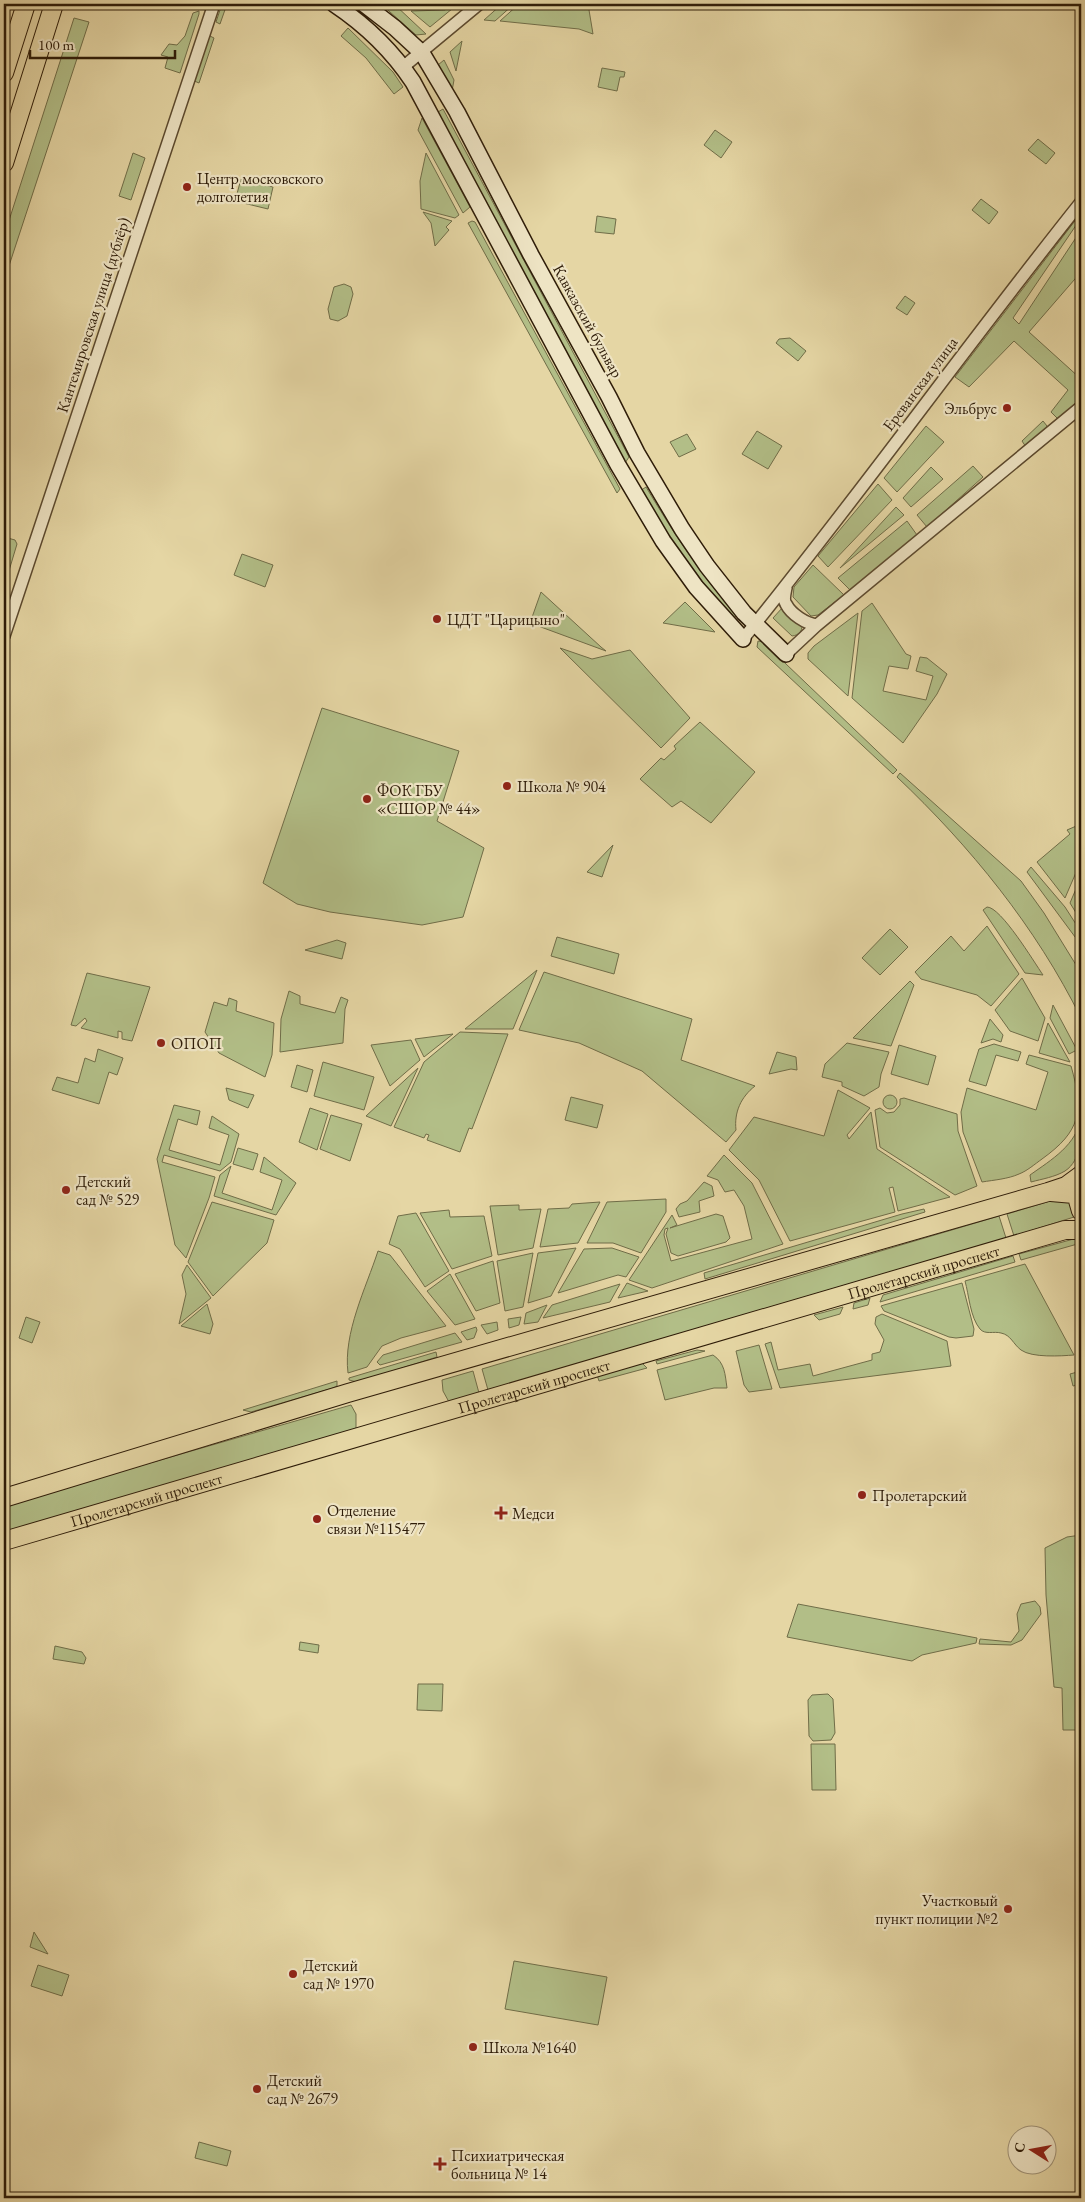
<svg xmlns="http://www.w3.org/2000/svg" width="1085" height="2202" font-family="'EB Garamond',serif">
<rect width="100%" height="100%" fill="#e5d6a4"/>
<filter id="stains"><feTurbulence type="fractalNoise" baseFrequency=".004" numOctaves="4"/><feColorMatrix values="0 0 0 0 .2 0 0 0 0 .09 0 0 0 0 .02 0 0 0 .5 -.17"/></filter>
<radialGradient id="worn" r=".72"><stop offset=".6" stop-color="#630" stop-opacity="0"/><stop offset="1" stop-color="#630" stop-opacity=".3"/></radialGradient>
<path fill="#b2be87" stroke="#706d48" d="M222,4H227L220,24L216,22Z
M381,4H394L426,34L416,35Z
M453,4H458L430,27L411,11L445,10Z
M502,4H514L495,21L484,20Z
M519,4H588L593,34L579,29L500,21Z
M199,11V14L180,73L165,68L168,57L161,55L169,44L177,45L185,36L193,13Z
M74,18L89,22L4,281V236Z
M348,28L393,72L403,87L394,94L366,58L341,36Z
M208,35L214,38L199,83L192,80Z
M462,41L456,71L450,52Z
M444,60L454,80L452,91L438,65Z
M602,68L625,72L624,77H620L617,91L598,87Z
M443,109L629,457L625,463L620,461L438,112Z
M422,118L470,207L463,213L418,130Z
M715,130L732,142L721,158L704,145Z
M1038,139L1055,153L1046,164L1028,150Z
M133,153L145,158L131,200L119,196Z
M426,153L459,215L455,218L421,209L420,181Z
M241,179L273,187L268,209L235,201Z
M981,199L998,212L989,224L972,210Z
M423,212L452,221L446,227L449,230L435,246L431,223Z
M1081,213V218L1013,318L1019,324L1081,230V272L1029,332L1081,379V403L1059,420L1051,412L1068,390L1014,341L969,387L955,377Z
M597,216L616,219L614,234L595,232Z
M472,221L475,222L620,489L617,493L468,223Z
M344,284L351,287L353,294L347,316L338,321L330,319L328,309L334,287Z
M905,296L915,303L907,315L896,308Z
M790,338L806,351L798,361L776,343L779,339Z
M1043,421L1047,426V434L1026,447L1022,441Z
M926,426L944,442L897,492L884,478Z
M757,431L782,446L768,469L742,454Z
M687,434L696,449L679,457L670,442Z
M973,466L983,477L927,527L917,515Z
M931,467L943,479L911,507L903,498Z
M878,484L892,500L828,567L818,556Z
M646,487C673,532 701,576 737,614L733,620C696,580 668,536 640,491Z
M896,507L904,515L840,568Z
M907,521L917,535L850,590L838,578Z
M4,537L15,540L17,544L8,574L4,576Z
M242,554L273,565L265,587L234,575Z
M813,565L844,595L818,615L811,616L793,597L794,587Z
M541,592L601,647L606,651L530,623Z
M685,602L715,632L663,623Z
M872,603L906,654L911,656L908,669L889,666L883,691L926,700L933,676L916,671L920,657L927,658L947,674L937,694L903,743L852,698L862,611Z
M783,607L802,625C802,632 799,635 792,636L773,618Z
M858,613L848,696L808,659V653L814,646Z
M758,641L763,642L897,770L893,774L757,647Z
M560,648L592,659L630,650L690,718L661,748Z
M322,708L459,751L437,821L484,848L463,917L422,925L330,912L297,904L263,883Z
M700,722L755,772L711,823L681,801L672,807L640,779L661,758L664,760L676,749L674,746Z
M900,773L1021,881L1044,913L1081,973V1018C1036,927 970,846 897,777Z
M1081,824V861L1065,898L1037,862L1070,834L1067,830Z
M613,845L602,877L587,872Z
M1031,867L1065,907L1081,932V945L1027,872Z
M1081,877V921L1070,903Z
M987,907C1001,907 1034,962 1043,975L1025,973L983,910Z
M987,926L1019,974L991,1006L977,995L921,979L915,972L951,936L964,951Z
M890,929L908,947L880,975L862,958Z
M557,937L619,954L614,974L551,956Z
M337,940L346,943L342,959L305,950Z
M537,970L513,1029H465Z
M544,972L692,1019L681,1060L755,1086C741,1097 734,1112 736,1130L726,1142L642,1071L579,1043L519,1030Z
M87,973L150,987L132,1041L122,1039V1032L118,1031V1038L81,1028L87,1021L85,1018L76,1026L71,1025Z
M1022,978L1045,1018L1038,1041L1010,1031L995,1010Z
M910,981L914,985L891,1046L853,1038Z
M289,991L300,996V1004L335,1013L341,997L348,1000L345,1009L343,1043L280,1052L281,1019Z
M229,998L237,1001L236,1011L274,1023L272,1055L265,1077L219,1053L205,1032L214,1002L227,1006Z
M1053,1005L1077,1050L1069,1054L1050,1018Z
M990,1019L1003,1035L1001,1042L993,1039L981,1043Z
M1048,1023L1070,1062L1039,1053Z
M460,1032L508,1034L472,1129L469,1128L460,1152L427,1140L429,1135L426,1134L424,1138L394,1127L424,1062Z
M453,1034L424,1057L415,1039Z
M411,1040L420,1060L390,1086L371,1045Z
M847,1043L889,1052L881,1074L879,1087L864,1096L842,1086V1082L822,1077L825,1064Z
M994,1044L1021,1052L1018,1061L996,1055L986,1086L969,1081L979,1049Z
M899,1045L936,1056L928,1085L891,1074Z
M98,1049L123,1058L117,1075L109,1072L99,1104L52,1090L57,1077L78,1083L85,1058L95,1062Z
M777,1052L796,1057L797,1070L791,1069L769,1074Z
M1029,1055L1071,1066C1084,1111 1081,1131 1042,1159C1035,1164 1027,1171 1019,1174C1008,1179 994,1180 982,1182L963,1132L961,1112L967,1088L1036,1110L1048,1072L1026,1064Z
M323,1062L374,1077L364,1110L314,1096Z
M297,1065L313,1070L307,1092L291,1087Z
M418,1068L391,1126L366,1116Z
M226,1088L254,1095L248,1108L229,1100Z
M838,1090L870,1108L847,1135L849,1139L871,1112L877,1149L950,1197L898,1211L893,1187L889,1188L895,1212L790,1241L759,1180L729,1150L754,1117L824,1136Z
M883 1102a7 7 0 1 1 14 0a7 7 0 1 1-14 0Z
M571,1097L603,1105L597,1128L565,1120Z
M904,1098L957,1114L958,1131L977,1186L955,1195L880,1147L875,1110L880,1108L887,1113L894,1112L900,1105V1099Z
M174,1105L200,1111L197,1125L178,1119L169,1150L220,1165L229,1135L209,1128L212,1116L239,1134L231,1162L220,1171L164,1155L162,1162L215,1177L209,1198L186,1258L175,1245L157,1159Z
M310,1108L328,1114L317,1150L299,1142Z
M331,1115L362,1124L350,1161L320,1149Z
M1081,1117C1081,1134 1082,1160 1065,1171C1055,1177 1042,1179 1031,1182L1030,1175C1051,1160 1077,1145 1081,1117Z
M238,1148L258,1154L253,1170L233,1164Z
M724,1155L752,1183L783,1244L652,1288L629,1280L672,1215L677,1225L670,1228L716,1214L723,1216L730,1238L726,1242L678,1256L671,1253L666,1234L668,1228L665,1229L664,1235L671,1261L752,1239L744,1206L734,1190L725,1192L718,1180L707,1176Z
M264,1157L296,1183L276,1215L214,1196L220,1175L231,1166L222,1193L272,1210L282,1180L260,1172Z
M704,1182L712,1186L714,1196L699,1201L700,1212L679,1217L676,1209L680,1204L687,1201Z
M1067,1196L1077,1214L1074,1217L1014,1236L1007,1214Z
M666,1199V1212L641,1253L613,1243H587L607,1202Z
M212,1202L274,1220L267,1243L213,1296L188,1262Z
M600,1202L578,1243L540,1247L548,1209L569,1208L572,1204Z
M519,1205V1210L541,1209L533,1248L498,1255L490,1206Z
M924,1209L925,1212L705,1279L704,1273L902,1214Z
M449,1210L450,1217L484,1216L492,1256L452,1269L420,1213Z
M416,1213L449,1271L425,1287L400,1249L389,1244L398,1216Z
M999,1216L1006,1238L488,1390L482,1369Z
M1081,1237V1243L1021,1260L1019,1254Z
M576,1248L551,1296L528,1303L538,1253Z
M612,1248L639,1257L626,1277L618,1275L558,1293L584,1249Z
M378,1251L390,1255L446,1326L401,1338L382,1346L367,1367L348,1373C343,1333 366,1288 378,1251Z
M533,1253L523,1307L505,1311L497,1261Z
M1013,1256L1015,1262L880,1302L883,1295Z
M493,1261L500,1303L476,1311L455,1274Z
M1025,1264L1074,1355C1061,1356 1032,1358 1021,1350C1013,1344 1011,1335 1001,1333C994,1331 985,1335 980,1329C970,1317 969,1295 965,1281Z
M187,1265L211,1298L179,1324L186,1294L182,1275Z
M450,1274L475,1319L455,1325L427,1291Z
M627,1283L648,1291L618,1298Z
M962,1283L974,1329L973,1336L956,1338L949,1337L884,1311L881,1306L884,1305Z
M620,1284L610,1302L543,1318L552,1305Z
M870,1298L868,1305L853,1309L854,1303Z
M207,1304L213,1324L210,1334L181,1326Z
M547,1305L538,1322L524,1324L526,1313Z
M843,1307L840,1314L819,1320L814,1315Z
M882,1314L947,1341L951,1366L780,1388L765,1344L771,1342L778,1370L810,1364L813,1376L872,1360V1354L880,1352L884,1340L875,1324L876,1317Z
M26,1317L40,1322L32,1343L19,1338Z
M521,1317L519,1325L509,1328L508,1319Z
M497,1322L498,1330L487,1334L481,1325Z
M476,1327L477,1330L474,1338L467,1340L461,1332Z
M455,1333L462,1342L380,1365L377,1362L383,1355Z
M759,1345L772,1389L749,1392L744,1385L736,1351Z
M697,1350L705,1351L657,1364L656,1361Z
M436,1352L437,1357L357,1382L349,1380V1378Z
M713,1355C725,1363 725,1374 727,1388H714L665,1400L657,1370Z
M641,1362L647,1368L599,1381L597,1375Z
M473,1371L479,1393L449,1402L443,1391L442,1380Z
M1081,1371V1384L1073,1386L1070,1374Z
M337,1381V1386L333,1388L251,1412L243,1410Z
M351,1405L356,1414V1430L4,1533V1505Z
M1081,1535V1730H1063L1062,1688L1054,1687L1046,1595L1045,1548L1067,1537Z
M1035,1601L1040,1607L1041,1614L1022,1640L1011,1645L979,1644L980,1639L1011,1642L1019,1631L1017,1614L1021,1604Z
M798,1604L977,1638L976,1643L922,1655L912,1661L787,1637Z
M300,1642L319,1645L318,1653L299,1650Z
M55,1646L82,1652L86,1658L84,1664L53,1659Z
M418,1684H443L442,1711L417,1710Z
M828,1694L833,1699L835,1733L831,1740L813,1741L809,1736L808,1700L812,1695Z
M811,1744H835L836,1790H812Z
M34,1932L48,1954L30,1947Z
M514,1961L607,1977L598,2025L505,2009Z
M38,1965L69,1975L62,1996L31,1986Z
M199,2142L231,2151L227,2166L195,2158Z"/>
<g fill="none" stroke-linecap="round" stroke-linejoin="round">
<defs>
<path id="street" d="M403,67L479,4
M786,588C785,593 783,600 786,604C791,614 806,624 817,625
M4,636L214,4
M743,639C859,496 966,346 1081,202
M786,654L817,625L1081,407"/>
<path id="secondary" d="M334,4C364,24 393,52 413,82L618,465L663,541L696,587L743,639
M364,4L395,28L422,53L457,112L531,255L609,397L637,453L682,529L707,566L744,613L786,654"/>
<g id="primary">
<path d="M4,73L26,4"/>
<path d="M4,163L54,4"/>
<path d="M1051,1192L1074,1194L1077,1197L1081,1211"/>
<path d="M4,1498L348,1393L1048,1192L1066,1186L1081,1175"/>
<path id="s1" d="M4,1541L1065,1230H1081"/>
</g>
</defs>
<use href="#street" stroke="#5c4a2f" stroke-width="14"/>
<use href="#secondary" stroke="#2e1c08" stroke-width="18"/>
<use href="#primary" stroke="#2e1c08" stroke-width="20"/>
<use href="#street" stroke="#eee4c4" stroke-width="11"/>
<use href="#secondary" stroke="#eee4c4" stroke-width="15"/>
<use href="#primary" stroke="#e5d6a4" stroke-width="18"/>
</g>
<g fill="#8f2418" stroke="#eee4c4" stroke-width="2">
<circle cx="187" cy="187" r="5"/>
<circle cx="1007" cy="408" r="5"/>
<circle cx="437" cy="619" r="5"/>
<circle cx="507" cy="786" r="5"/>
<circle cx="367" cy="799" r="5"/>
<circle cx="161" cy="1043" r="5"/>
<circle cx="66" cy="1190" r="5"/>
<circle cx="862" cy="1495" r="5"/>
<path d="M498.5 1505.5h5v5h5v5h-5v5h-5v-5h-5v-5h5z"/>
<circle cx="317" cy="1519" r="5"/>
<circle cx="1008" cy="1909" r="5"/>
<circle cx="293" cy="1974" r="5"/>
<circle cx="473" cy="2047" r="5"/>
<circle cx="257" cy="2089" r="5"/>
<path d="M437.5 2156.5h5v5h5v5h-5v5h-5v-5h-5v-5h5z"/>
</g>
<g text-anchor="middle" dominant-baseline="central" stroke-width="4.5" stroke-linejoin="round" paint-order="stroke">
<g font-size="16" fill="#2e1c08" stroke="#eee4c4" text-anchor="start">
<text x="197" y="178">Центр московского<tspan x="197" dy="18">долголетия</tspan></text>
<text x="997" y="408" text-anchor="end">Эльбрус</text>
<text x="447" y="619">ЦДТ "Царицыно"</text>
<text x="517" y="786">Школа № 904</text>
<text x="377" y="790">ФОК ГБУ<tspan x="377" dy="18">«СШОР № 44»</tspan></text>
<text x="171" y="1043">ОПОП</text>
<text x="76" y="1181">Детский<tspan x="76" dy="18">сад № 529</tspan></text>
<text x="872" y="1495">Пролетарский</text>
<text x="327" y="1510">Отделение<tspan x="327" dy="18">связи №115477</tspan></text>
<text x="512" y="1513">Медси</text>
<text x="998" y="1900" text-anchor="end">Участковый<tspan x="998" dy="18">пункт полиции №2</tspan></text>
<text x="303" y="1965">Детский<tspan x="303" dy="18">сад № 1970</tspan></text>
<text x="483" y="2047">Школа №1640</text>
<text x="267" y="2080">Детский<tspan x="267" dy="18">сад № 2679</tspan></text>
<text x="451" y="2155">Психиатрическая<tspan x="451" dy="18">больница № 14</tspan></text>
</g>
<g font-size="16" fill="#2e1c08" stroke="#eee4c4">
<text transform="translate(93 315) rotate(-72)">Кантемировская улица (дублёр)</text>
<text transform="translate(588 321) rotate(61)">Кавказский бульвар</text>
<text transform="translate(920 384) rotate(-53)">Ереванская улица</text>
<text stroke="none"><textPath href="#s1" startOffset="958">Пролетарский проспект</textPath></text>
<text stroke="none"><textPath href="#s1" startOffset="552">Пролетарский проспект</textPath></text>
<text stroke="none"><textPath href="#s1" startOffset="148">Пролетарский проспект</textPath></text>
</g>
</g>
<rect width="1085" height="2202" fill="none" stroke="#e5d6a4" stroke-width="20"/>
<rect x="5" y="5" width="1075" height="2192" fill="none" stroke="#2e1c08" stroke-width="2.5"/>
<rect x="10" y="10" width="1065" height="2182" fill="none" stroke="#2e1c08"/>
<g transform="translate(1032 2150) rotate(281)"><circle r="24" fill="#eee4c4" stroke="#a19479"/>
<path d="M0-4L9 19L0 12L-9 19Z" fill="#8f2418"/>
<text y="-8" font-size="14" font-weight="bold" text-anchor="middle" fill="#2e1c08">С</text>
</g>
<path d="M30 50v8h145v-8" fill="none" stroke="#2e1c08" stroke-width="2.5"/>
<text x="38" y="50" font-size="15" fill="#2e1c08" stroke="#eee4c4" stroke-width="4" paint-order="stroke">100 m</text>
<rect width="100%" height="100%" filter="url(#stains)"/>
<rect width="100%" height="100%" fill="url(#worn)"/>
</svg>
